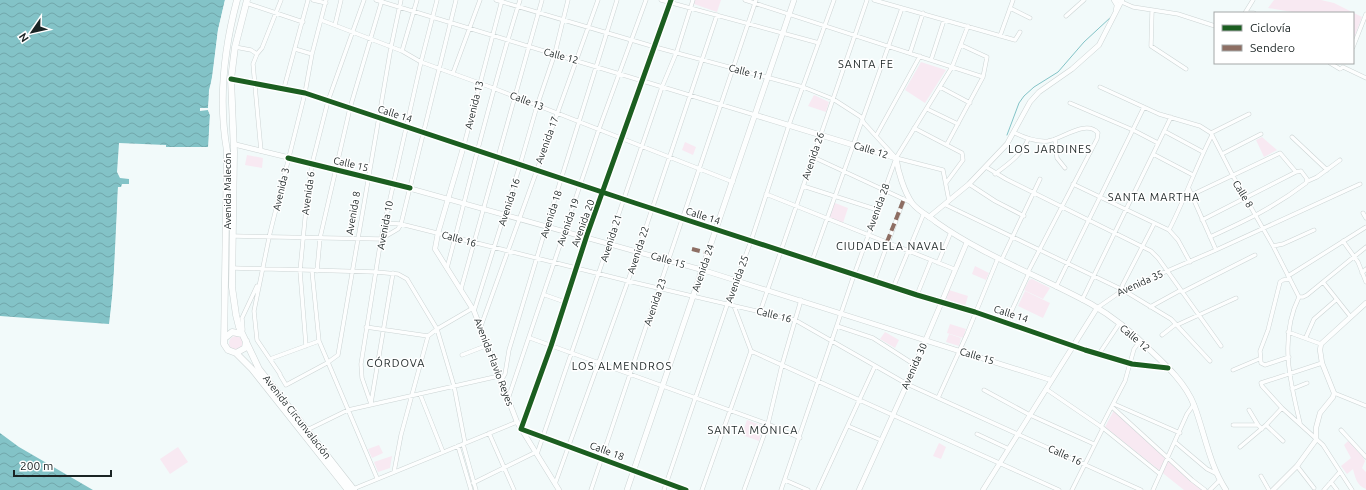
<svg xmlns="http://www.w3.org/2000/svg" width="1366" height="490" font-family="Ubuntu,sans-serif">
<defs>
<pattern id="water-waves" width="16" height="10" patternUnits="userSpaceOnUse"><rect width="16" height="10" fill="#83c3c7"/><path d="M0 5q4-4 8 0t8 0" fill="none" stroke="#71a7ab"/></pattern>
</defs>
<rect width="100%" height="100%" fill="#f2fafa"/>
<path fill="#f8e9f2" d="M695,0H721L717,12L694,4Z
M1274,0H1321L1334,3L1362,17L1353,41V13H1298L1268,8Z
M921,62L946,70L925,103L905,90Z
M814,95L829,102L826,112L808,106Z
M1262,137L1277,150L1264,157L1256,140Z
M685,142L696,147L693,155L682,150Z
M247,155L263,158L262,168L245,165Z
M835,203L848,208L843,223L829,218Z
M975,266L989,273L986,280L972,274Z
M1032,279L1050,288L1043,299L1024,290L1029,280Z
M949,290L968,296L965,306L946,299Z
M1025,291L1050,303L1043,318L1018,306Z
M950,324L966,329L963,338L947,333Z
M885,332L899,340L895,348L880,339Z
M949,334L961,338L959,346L946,342Z
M229 343a7 7 0 1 1 14 0a7 7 0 1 1-14 0Z
M1114,410L1190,481L1204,490H1184L1105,427Z
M747,420L763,426L759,441L742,435Z
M1348,441L1359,450L1365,461L1362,468L1366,472V489C1357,486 1355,477 1353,469L1347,474L1341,466L1351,458L1344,445Z
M939,443L946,447L941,459L933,456Z
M379,445L383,453L372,458L368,449Z
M178,447L188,462L170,474L160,459Z
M392,456L390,468L378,472L374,462Z"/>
<path fill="url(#water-waves)" d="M0,0H225L218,30L213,74L209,90L208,110L210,115L208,147H166V145L119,143L117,172L120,178L129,179V184H122L121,187H118L113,290L109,324L0,316Z
M0,433L19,447L93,490H0Z"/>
<path fill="#f2fafa" d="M225,0H227L220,30L215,75L211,90L210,110L212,115L211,138H209L210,115L208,110L200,111V108H208L218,30Z
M118,187H123L120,189L115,290L112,322L110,323L116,246Z"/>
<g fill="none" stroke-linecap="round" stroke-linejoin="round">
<path stroke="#83c3c7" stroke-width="1" d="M1007,135L1019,103L1024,96L1034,87L1058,72L1084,42L1111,17"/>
<defs>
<path id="minor" d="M313,0L326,3
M376,0L755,115
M496,0L655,47L803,87L833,99L861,117L864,123L896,158L943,170L949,201
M661,0L819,43
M671,0L587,235L551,346L521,429L686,490
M745,0L983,77
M874,0L1015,40L1020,32
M1117,0L1133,7L1178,14L1215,26
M246,3L303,22
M1010,8L1030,18
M1152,12L1151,46L1186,69
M1245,13L1253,0
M1248,13H1254
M1066,16L1084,0
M321,20L402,51L421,62L493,88L733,182
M335,25L341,0
M1000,36L1013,0
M235,47L251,50L257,54
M1353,47L1366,14
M295,49L312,54
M402,51L417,0
M910,53L923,13
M931,60L944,20
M1330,63L1340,69L1343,67L1366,78
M453,73L480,0
M940,87L970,103
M1100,87L1159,114L1200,126L1211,133L1233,176L1273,246L1299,297C1279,337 1290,382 1300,423
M284,88L308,0
M1070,103L1133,130L1158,143
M927,109L958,124
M914,128L962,153L963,160L946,183
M1164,131L1203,152
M1015,133C1025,138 1036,142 1048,141C1062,139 1086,119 1098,133L1097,139L1028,272
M1211,133L1249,114
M876,136L920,56
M1292,137L1327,170
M1055,139L1057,158L1065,168
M947,144L983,77L987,57L961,45
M464,145L502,0
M261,151L253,64L257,54L262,48L281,0
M1153,154L1193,175
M1222,154L1261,134
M813,157L912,203
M986,167L1006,179L1151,251L1158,258L1221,346
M995,174C1008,164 1022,155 1028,139
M1308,181L1317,177L1340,160
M969,184L995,201L1024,216
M1073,184L1169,230L1178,240L1190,262
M803,186L878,210
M1189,189L1216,250
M766,194L954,269
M1185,198L1280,153L1296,172
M946,205L1123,290L1171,319L1210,361
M1363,213L1366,218
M1202,220L1296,172L1301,171L1307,179L1306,183C1273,208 1247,220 1210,237
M384,223L401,224L628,281L795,320L907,384L1141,490
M1169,230C1185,199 1196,166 1212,135
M233,236L381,239L398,229L401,224L456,0
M1343,241L1358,262L1366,282
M1273,246L1283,244L1314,230
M1002,259L1040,179
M812,261L902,8
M938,263L951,232
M233,268L376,272L398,274L407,279L437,329L454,386L465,443
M447,268C471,178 492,88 520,0
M312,271L319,341L377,478
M317,271L320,238L350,108L382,0
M1362,273L1366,269
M1288,276L1366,227
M874,281L904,199
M1323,282L1350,316
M1056,287L1144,107
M893,288L924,213
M461,289L542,0
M1123,290L1122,286L1154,224
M1182,292L1255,255
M545,295L565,302
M917,295L931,260
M1299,297H1303L1307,295L1366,247
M1082,300L1171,117
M1150,307L1181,290
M1097,308L1123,290L1216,250L1360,184
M474,311L520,165L537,106L555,53L568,0
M760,312L867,0
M1006,323L1029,273
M1177,325L1236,298
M481,326L598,0
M837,326L873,338L915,365
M366,327L428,336
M243,330L242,318L257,286
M1288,332L1321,344
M1162,335L1176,324
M1306,337L1314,319L1336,300
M530,338L768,424L800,438
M1073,345L1132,364L1168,368
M306,346L300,271L307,198L312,164L328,101L364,0
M751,351L1059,490
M1099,354L1119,324
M462,355L488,345
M1289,357L1265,365L1261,363L1260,351L1268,330L1280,282L1283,280L1290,279
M270,359L319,341
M1322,363L1264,382L1261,383L1262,386L1282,408L1323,445L1352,490
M1233,370L1259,359
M280,374L257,340L254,311L270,233L305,93L312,54L326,0
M280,375L286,385L327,363L338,355L391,47L401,0
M501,381L505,374L509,350L547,224L617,0
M1046,389L1103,428L1160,474
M1292,389L1307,383
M984,390L1030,415L1094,444
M1334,393L1366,406
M420,394L443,452
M938,398L967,334L998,258
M508,399L599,129L646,0
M371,403L393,273
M371,404L362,378L361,364L381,239L421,62L437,0
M1114,404L1180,433
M1112,407L1192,480L1205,490
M1249,410L1258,425
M1233,425H1258L1262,429
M1266,425L1283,441
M848,426L881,440
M1101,427L1125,381L1134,349L1140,341
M307,430L348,410L499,376
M1341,430L1366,457
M489,433L514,490
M977,434L1009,449
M1175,442L1207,469L1217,474
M463,444L476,490
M458,446L471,490
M1240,447L1266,425L1282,408
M537,454L662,87L677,51L693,0
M1297,466L1314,488
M394,472L401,435L428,336L437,329L473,308
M1261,476L1269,490
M785,480L808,490
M1331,482L1337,490
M473,483L536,452
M555,484L628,281L717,15
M353,489L517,422
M591,490L756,0
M664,490L727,305L751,241L789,125L834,0
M702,490L751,351L734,306
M744,490L768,424L782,365L801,300
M781,490L854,275L896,158L952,67L968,26
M818,490L875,366
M1072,490L1103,428
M1153,490L1187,414L1194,404
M1210,490L1220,480
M1324,490L1339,473"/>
<path id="tertiary" d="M1114,0L1117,5L1116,10
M231,79L305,93L635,203L917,295L975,312L1073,345
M233,144L369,177L706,271L1051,380
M464,145L438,233L435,249L474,311L517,422L559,490
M929,217L969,184L1007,144L1030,102L1039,92L1072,69L1099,45L1122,0
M859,490L907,384L967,242
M983,490L1097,308
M1273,490L1297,466L1316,440V428L1320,413L1333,397L1334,393L1322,363L1320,350L1321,344L1366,303"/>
<path id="secondary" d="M755,115L896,158C898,172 904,191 912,203C918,211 929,216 936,222C984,256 1040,276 1091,304C1112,316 1134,334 1151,351C1167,366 1186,384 1194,405C1205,434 1209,464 1226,490
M627,490L794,0"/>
<path id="primary" d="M237,0C224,49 218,100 227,151L224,344L228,350L236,353L245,348L246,341
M247,0L235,47L231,79L234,152L232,287L236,315L239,327L259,369L354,490
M226,337L232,332L242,334
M236,353L252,369L348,490"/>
</defs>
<use href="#minor" stroke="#ccd4d4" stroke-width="4.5"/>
<use href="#tertiary" stroke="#ccd4d4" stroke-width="5.5"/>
<use href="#secondary" stroke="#ccd4d4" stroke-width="6"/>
<use href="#primary" stroke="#ccd4d4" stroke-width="7"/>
<use href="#minor" stroke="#fdfefe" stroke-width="3.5"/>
<use href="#tertiary" stroke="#fdfefe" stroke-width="4.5"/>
<use href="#secondary" stroke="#fdfefe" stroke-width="5"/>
<use href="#primary" stroke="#fdfefe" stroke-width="6"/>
<path stroke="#8d6e63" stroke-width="4" stroke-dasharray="8 4" stroke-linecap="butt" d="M887,242L904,199
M692,249L708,253"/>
<defs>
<path id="cycleway" d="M671,0L587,235L551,346L521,429L686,490
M231,79L305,93L635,203L917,295L975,312L1085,350L1132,364L1168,368
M288,158L410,188"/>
</defs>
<use href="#cycleway" stroke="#fff" stroke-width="8"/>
<use href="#cycleway" stroke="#1b5e20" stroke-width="5"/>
</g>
<g text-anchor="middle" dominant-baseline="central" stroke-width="3" stroke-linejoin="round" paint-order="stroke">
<g font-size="10" fill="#1b2424" stroke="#fff">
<text transform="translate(561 56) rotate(15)">Calle 12</text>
<text transform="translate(746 72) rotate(15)">Calle 11</text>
<text transform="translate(527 101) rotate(21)">Calle 13</text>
<text transform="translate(474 105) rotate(-76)">Avenida 13</text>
<text transform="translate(395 114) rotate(18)">Calle 14</text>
<text transform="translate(547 140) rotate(-70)">Avenida 17</text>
<text transform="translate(871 150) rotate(17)">Calle 12</text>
<text transform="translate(813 156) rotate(-71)">Avenida 26</text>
<text transform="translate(351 164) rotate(13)">Calle 15</text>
<text transform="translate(281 189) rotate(-77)">Avenida 3</text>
<text transform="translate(227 191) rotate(-90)">Avenida Malecón</text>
<text transform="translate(308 193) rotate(-82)">Avenida 6</text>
<text transform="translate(1243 194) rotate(59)">Calle 8</text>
<text transform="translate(509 202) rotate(-72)">Avenida 16</text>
<text transform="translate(878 207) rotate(-70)">Avenida 28</text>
<text transform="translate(353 213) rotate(-80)">Avenida 8</text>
<text transform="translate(551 214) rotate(-72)">Avenida 18</text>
<text transform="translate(703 216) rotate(18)">Calle 14</text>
<text transform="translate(568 222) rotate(-71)">Avenida 19</text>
<text transform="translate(583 223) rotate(-70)">Avenida 20</text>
<text transform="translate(385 225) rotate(-79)">Avenida 10</text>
<text transform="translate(611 238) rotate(-72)">Avenida 21</text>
<text transform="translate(459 239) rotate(15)">Calle 16</text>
<text transform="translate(638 250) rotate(-72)">Avenida 22</text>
<text transform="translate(668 260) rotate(16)">Calle 15</text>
<text transform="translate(703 268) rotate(-71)">Avenida 24</text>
<text transform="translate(737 279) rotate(-70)">Avenida 25</text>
<text transform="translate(1140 283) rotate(-24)">Avenida 35</text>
<text transform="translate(655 302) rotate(-71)">Avenida 23</text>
<text transform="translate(1011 314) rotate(18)">Calle 14</text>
<text transform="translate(774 315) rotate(14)">Calle 16</text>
<text transform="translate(1135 338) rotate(40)">Calle 12</text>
<text transform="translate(977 356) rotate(17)">Calle 15</text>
<text transform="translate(494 362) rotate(69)">Avenida Flavio Reyes</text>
<text transform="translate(914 366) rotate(-66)">Avenida 30</text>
<text transform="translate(297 417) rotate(52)">Avenida Circunvalación</text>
<text transform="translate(607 451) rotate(20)">Calle 18</text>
<text transform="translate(1065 455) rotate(24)">Calle 16</text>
</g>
<g font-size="11" letter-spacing="1" fill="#1b2424" stroke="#fff">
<text x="866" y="64">SANTA FE</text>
<text x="1050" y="149">LOS JARDINES</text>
<text x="1154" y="197">SANTA MARTHA</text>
<text x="891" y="246">CIUDADELA NAVAL</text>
<text x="396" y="363">CÓRDOVA</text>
<text x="622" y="366">LOS ALMENDROS</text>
<text x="753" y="430">SANTA MÓNICA</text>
</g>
</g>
<rect x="1214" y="12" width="140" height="52" fill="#ffffff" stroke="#a4a7a7"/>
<rect x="1222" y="25" width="20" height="6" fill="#1b5e20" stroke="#a4a7a7"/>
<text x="1250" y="32" font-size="12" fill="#1b2424">Ciclovía</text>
<rect x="1222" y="45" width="20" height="6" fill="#8d6e63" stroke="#a4a7a7"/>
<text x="1250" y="52" font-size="12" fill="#1b2424">Sendero</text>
<g transform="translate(32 32) rotate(236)" stroke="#ffffff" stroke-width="3" paint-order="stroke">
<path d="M0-3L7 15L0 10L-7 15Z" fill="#1b2424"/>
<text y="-6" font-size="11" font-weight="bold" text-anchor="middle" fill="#1b2424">N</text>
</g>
<path d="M14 470v6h97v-6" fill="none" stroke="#1b2424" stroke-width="2"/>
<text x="20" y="470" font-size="12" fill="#1b2424" stroke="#ffffff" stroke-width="3" paint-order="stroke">200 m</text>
</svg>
